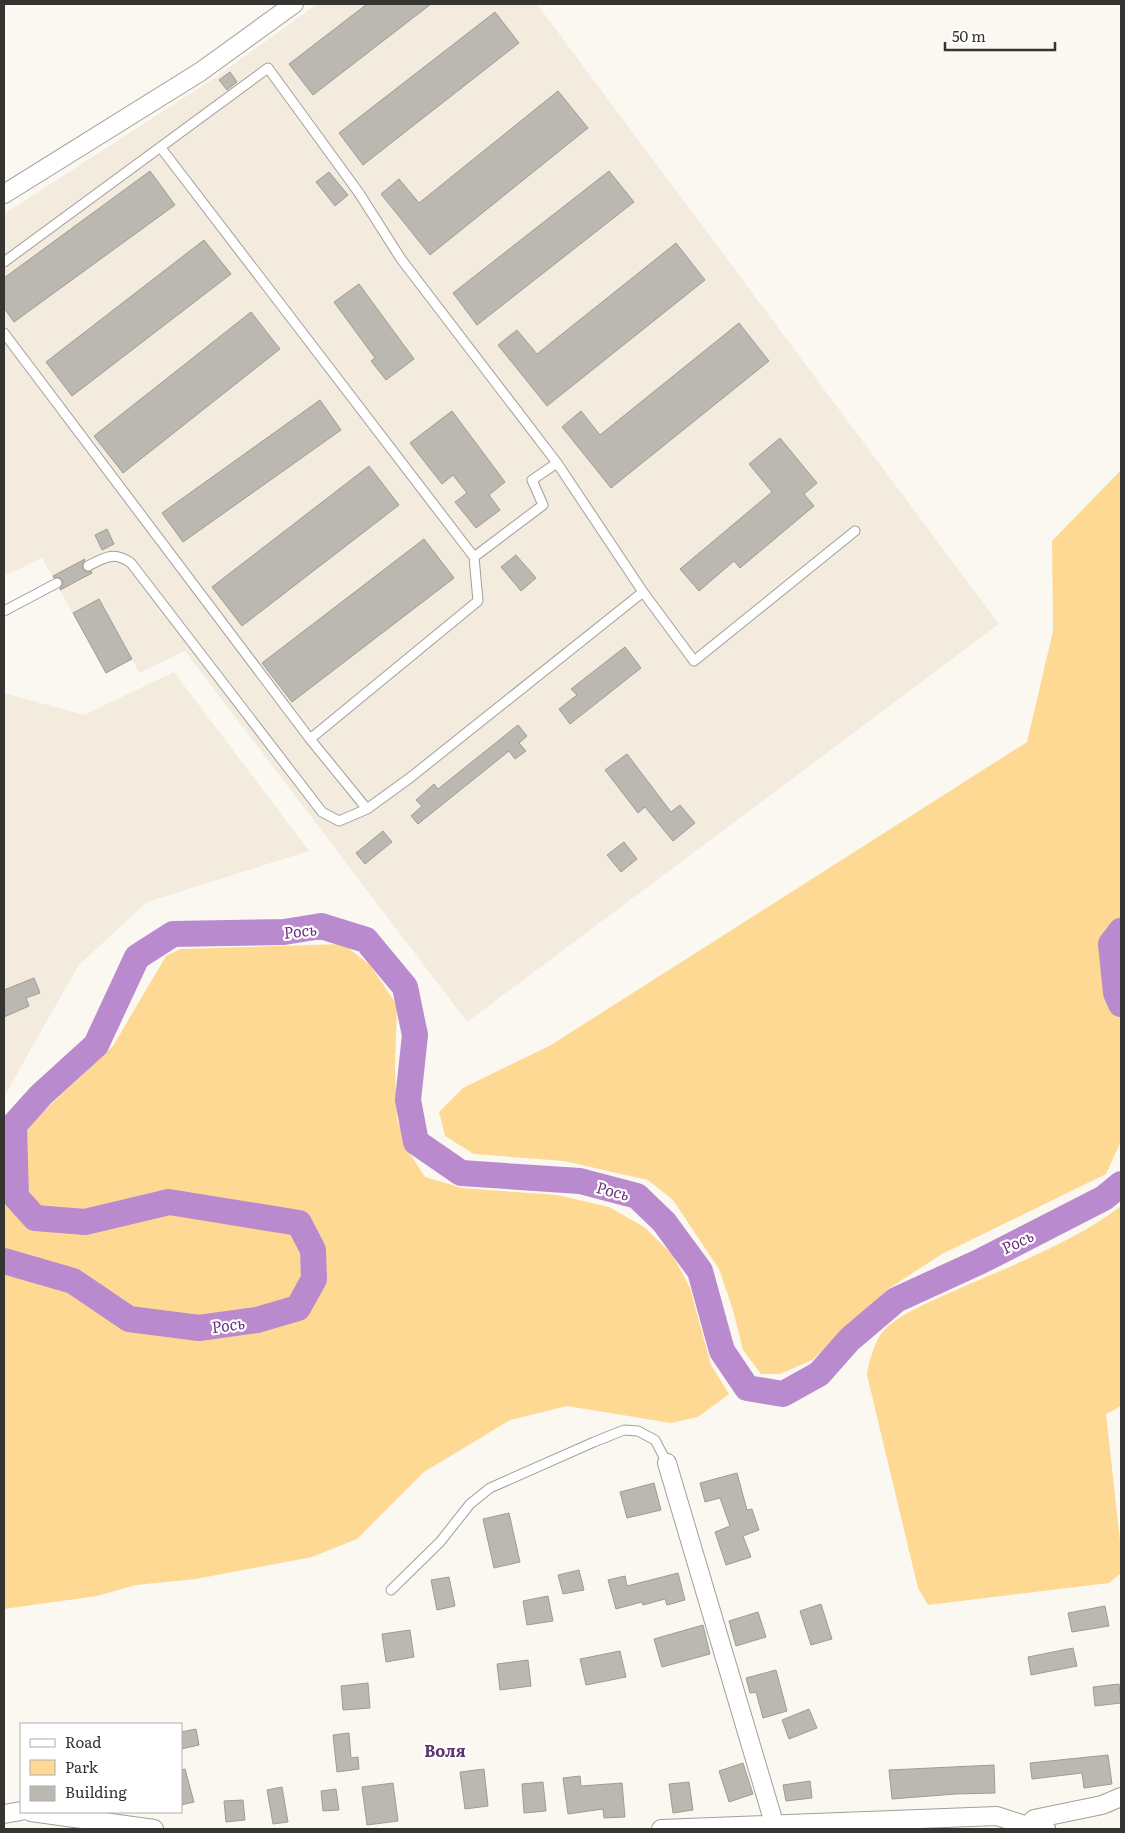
<svg xmlns="http://www.w3.org/2000/svg" width="1125" height="1833" font-family="Literata,serif">
<rect width="100%" height="100%" fill="#fbf8f1"/>
<path fill="#f3ecde" d="M317,4H537L999,624L467,1022L185,651L139,673L132,659L106,673L42,558L4,576V214L216,77Z
M174,672L309,851L147,902L78,966L4,1097V693L84,715Z"/>
<path fill="#fed993" d="M1121,470V1141L1106,1174L942,1254L888,1289L812,1360L780,1374H761L743,1350L733,1310L719,1269L673,1200L648,1180L564,1161L474,1154L445,1136L439,1112L463,1088L551,1045L1027,742L1053,631L1052,541Z
M343,944L370,965L397,1005L395,1067L397,1119L407,1149L425,1177L462,1188L557,1195L609,1207L644,1227L672,1254L690,1288L711,1365L729,1394L698,1417L671,1423L567,1406L510,1420L424,1472L357,1539L312,1557L196,1579L136,1585L97,1596L4,1609V1149L113,1046L166,956L180,949Z
M1121,1206V1406L1106,1414L1121,1550V1573L1109,1583L928,1605L918,1588L867,1375C868,1364 876,1338 884,1330C905,1310 939,1298 965,1286C1016,1264 1077,1240 1121,1206Z"/>
<g fill="none" stroke-linecap="round" stroke-linejoin="round">
<path stroke="#ba8ace" stroke-width="26" d="M1121,931L1111,944L1116,993L1121,1004
M4,1261L73,1281L129,1319L199,1328L257,1320L298,1308L314,1279L313,1250L299,1223L169,1202L85,1222L35,1218L16,1197L14,1125L41,1095L96,1045L137,957L173,934L284,932L321,926L366,940L405,987L415,1035L408,1100L416,1142L461,1173L580,1181L637,1196L664,1222L700,1271L722,1351L747,1388L783,1394L819,1374L850,1339L896,1300L979,1262L1104,1198L1121,1184"/>
</g>
<path fill="#bbb8b1" stroke="#9f9c95" d="M367,4H431L313,95L289,64Z
M495,12L519,43L363,165L339,133Z
M230,72L237,82L227,90L219,80Z
M558,91L588,128L430,255L381,194L399,179L419,203Z
M150,171L175,205L14,322L4,308V278Z
M609,171L634,202L477,325L453,293Z
M329,172L348,195L335,206L316,182Z
M204,240L231,274L72,396L46,362Z
M676,243L705,280L547,406L498,345L517,330L537,354Z
M359,284L414,359L386,380L371,361L375,358L334,302Z
M251,312L280,349L123,473L94,436Z
M739,323L769,361L611,488L562,427L581,411L600,435Z
M320,400L341,430L183,542L162,513Z
M452,411L505,482L489,495L500,510L476,528L455,502L467,493L453,475L442,484L410,443Z
M780,438L817,483L804,494L814,506L740,568L734,561L699,591L680,569L772,492L749,464Z
M369,466L399,505L242,626L212,587Z
M107,529L114,544L102,550L95,535Z
M424,539L454,578L292,702L262,663Z
M516,555L536,578L521,591L501,567Z
M85,559L82,568L85,572L91,571L92,573L60,590L63,581L60,578H54L53,576Z
M99,599L132,659L106,673L73,613Z
M625,647L641,668L570,724L559,709L577,695L571,689Z
M518,725L527,736L519,743L526,751L515,759L509,751L418,824L411,816L422,806L416,800L434,784L438,789Z
M627,754L671,812L680,805L695,823L673,841L645,807L638,813L605,770Z
M383,831L392,842L365,864L356,853Z
M624,842L637,859L621,872L607,855Z
M34,978L40,993L26,998L29,1006L4,1017V990Z
M737,1473L747,1510L752,1509L759,1530L743,1536L751,1557L726,1565L715,1532L730,1526L720,1498L705,1502L700,1483Z
M654,1483L661,1510L627,1518L620,1492Z
M509,1513L520,1562L494,1568L483,1519Z
M579,1570L584,1590L563,1594L558,1575Z
M678,1573L685,1600L667,1605L665,1599L643,1605L642,1602L616,1609L608,1580L625,1576L627,1586Z
M449,1577L455,1606L437,1610L431,1580Z
M548,1596L553,1621L527,1625L523,1601Z
M821,1604L832,1639L811,1645L800,1611Z
M1105,1606L1109,1626L1072,1632L1068,1613Z
M758,1612L766,1637L736,1646L729,1621Z
M703,1625L710,1654L662,1667L654,1639Z
M410,1630L414,1657L386,1662L382,1634Z
M1073,1648L1077,1666L1031,1675L1028,1657Z
M620,1651L626,1677L586,1685L580,1659Z
M528,1660L531,1686L500,1690L497,1664Z
M776,1670L787,1711L763,1718L756,1692L750,1693L746,1678Z
M368,1683L370,1708L343,1710L341,1686Z
M1119,1684L1121,1703L1095,1706L1093,1687Z
M809,1709L817,1728L789,1739L782,1720Z
M196,1729L199,1745L181,1749V1732Z
M349,1733L351,1758L358,1757L359,1769L337,1772L333,1735Z
M1108,1755L1112,1784L1084,1788L1082,1773L1032,1779L1030,1763Z
M743,1763L753,1794L729,1802L719,1771Z
M994,1765L995,1793L955,1794L892,1799L889,1770Z
M185,1769L194,1802L181,1805V1770Z
M484,1769L488,1806L465,1809L460,1772Z
M580,1776L581,1786L622,1783L625,1817L604,1818L603,1809L568,1814L563,1778Z
M810,1781L812,1798L786,1801L783,1785Z
M543,1782L546,1811L524,1813L522,1784Z
M689,1782L693,1810L673,1813L669,1784Z
M393,1783L398,1821L367,1825L362,1787Z
M282,1787L288,1822L273,1824L267,1790Z
M336,1789L339,1810L323,1811L321,1791Z
M243,1800L245,1820L226,1822L224,1801Z"/>
<g fill="none" stroke-linecap="round" stroke-linejoin="round">
<defs>
<path id="lane" d="M161,148L474,557L543,505L532,480L557,463
M4,262L268,68L359,193L401,259L557,463L643,592L694,661L855,531
M4,333L310,739L367,809
M88,566C105,557 114,551 131,563L322,812L339,821L367,809L411,777L643,592
M4,611L57,583
M310,739L478,601L474,557
M391,1590L440,1542L470,1504L490,1488L594,1442L624,1430L638,1431L655,1440L667,1463"/>
<path id="street" d="M4,194L200,72L294,4
M667,1463L774,1823
M31,1812L154,1829
M4,1814L21,1811
M1027,1826L1034,1819L1102,1805L1121,1797
M661,1829L997,1816L1027,1826L1046,1829"/>
</defs>
<use href="#lane" stroke="#a29f98" stroke-width="11"/>
<use href="#street" stroke="#a29f98" stroke-width="20"/>
<use href="#lane" stroke="#fff" stroke-width="9"/>
<use href="#street" stroke="#fff" stroke-width="18"/>
</g>
<g text-anchor="middle" dominant-baseline="central" stroke-width="4.5" stroke-linejoin="round" paint-order="stroke">
<g font-size="16" font-style="italic" fill="#682d7f" stroke="#fff">
<text transform="translate(300 930) rotate(-6)">Рось</text>
<text transform="translate(613 1190) rotate(15)">Рось</text>
<text transform="translate(1017 1241) rotate(-26)">Рось</text>
<text transform="translate(228 1324) rotate(-8)">Рось</text>
</g>
<g font-size="16" font-weight="bold" fill="#5d356c" stroke="#fff">
<text x="445" y="1750">Воля</text>
</g>
</g>
<rect width="1125" height="1833" fill="none" stroke="#353431" stroke-width="10"/>
<rect x="20" y="1723" width="162" height="90" fill="#ffffff" stroke="#aeaead"/>
<rect x="30" y="1739" width="25" height="8" fill="#ffffff" stroke="#aeaead"/>
<text x="65" y="1748" font-size="15" fill="#353431">Road</text>
<rect x="30" y="1760" width="25" height="15" fill="#fed993" stroke="#aeaead"/>
<text x="65" y="1773" font-size="15" fill="#353431">Park</text>
<rect x="30" y="1786" width="25" height="15" fill="#bbb8b1" stroke="#aeaead"/>
<text x="65" y="1798" font-size="15" fill="#353431">Building</text>
<path d="M945 42v8h110v-8" fill="none" stroke="#353431" stroke-width="2.5"/>
<text x="952" y="42" font-size="15" fill="#353431" stroke="#ffffff" stroke-width="4" paint-order="stroke">50 m</text>
</svg>
